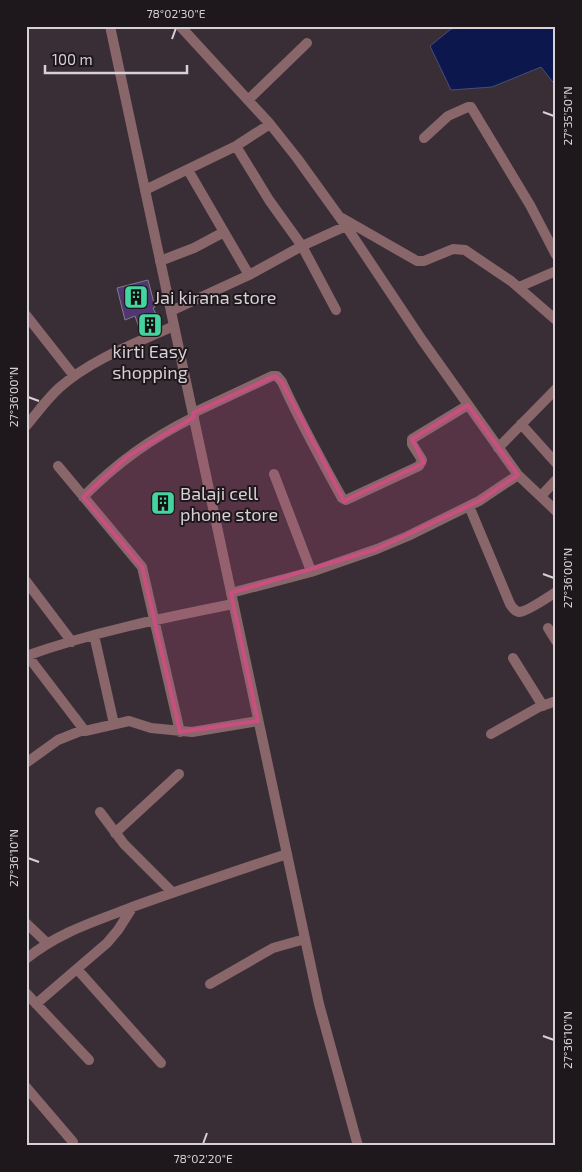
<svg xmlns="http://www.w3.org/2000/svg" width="582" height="1172" font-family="'Exo 2',sans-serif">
<rect width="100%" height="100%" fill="#3a2e36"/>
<path fill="#0b174d" stroke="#484e76" d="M464,26H556V86L541,67L492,87L451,90L430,46L451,29Z"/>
<path fill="#513672" stroke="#817c8a" d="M148,280L155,307L153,308L161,324L141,333L135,316L125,320L117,288Z
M165,492L172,510L162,514L154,496Z"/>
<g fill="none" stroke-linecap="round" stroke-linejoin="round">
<path stroke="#89666a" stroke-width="10" d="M180,26L270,124L297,158L346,226L422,340L518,475L556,511
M248,100L307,43
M424,138L448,116L468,107H471L530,205L556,255
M236,146L269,200L302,246L336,310
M188,170L249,275
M145,190L236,146L270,124
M342,218L417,261H424L453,249L465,250L511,281L556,320
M160,261L194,248L224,232
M519,287L556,271
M171,311L249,275L302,246L346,226
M26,315L74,376
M193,413L272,376H277L282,382C300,422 321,460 342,498L346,500L419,466L422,460L412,444V439L468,405
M521,424L556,463
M26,426C37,413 47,399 59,388C92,359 134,344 174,326
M498,448L556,389
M58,466L142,567L180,732
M274,474L311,571
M541,496L556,480
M83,497C118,462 150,439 194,417
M469,506L510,604C512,607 514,611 519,612C527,612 548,597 556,592
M26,581L72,642
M231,593L311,572L377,549L408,536L479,501L518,475
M548,628L556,641
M94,635L114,724
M27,655L85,731L129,721L151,728L192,732L258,721
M26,656C93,632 163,618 233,604
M513,658L543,706
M491,734L539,707L556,701
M26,763L58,740L83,730
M100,812L124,844L173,893
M115,833L179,774
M26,923L47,943
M26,959C59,932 96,921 135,906C185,888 236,871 287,854
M77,969L161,1063
M210,984L273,948L305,939
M26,993L89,1060
M36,1004L107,943L118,930L132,908
M26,1087L73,1142"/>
<path stroke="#89666a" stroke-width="10" d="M110,26L319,1004L358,1146"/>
</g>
<path fill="#c84f80" fill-opacity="0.2" stroke="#c84f80" stroke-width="4" stroke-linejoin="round" d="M275,376L282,382L344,501L424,463L412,439L468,405L518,475L479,501L377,549L231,593L258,721L180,732L142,567L83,497L128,456L194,417L193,413Z"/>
<path fill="none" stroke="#d7d0d5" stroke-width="2" d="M172,39L176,28M543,112L554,116M28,397L39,401M543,574L554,578M28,858L39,862M543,1036L554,1040M203,1144L207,1133"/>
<defs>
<symbol id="building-square" viewBox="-11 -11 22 22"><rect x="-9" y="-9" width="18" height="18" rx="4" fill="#44d49f" stroke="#1e181c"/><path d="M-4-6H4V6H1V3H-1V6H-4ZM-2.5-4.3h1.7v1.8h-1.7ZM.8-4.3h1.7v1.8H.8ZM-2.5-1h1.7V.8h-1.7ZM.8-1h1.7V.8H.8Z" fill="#111"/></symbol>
</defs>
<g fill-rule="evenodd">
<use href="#building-square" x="122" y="283" width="28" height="28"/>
<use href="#building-square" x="136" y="311" width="28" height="28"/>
<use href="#building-square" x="149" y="489" width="28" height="28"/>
</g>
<g text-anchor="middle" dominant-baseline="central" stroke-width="4" stroke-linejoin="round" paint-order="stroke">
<g font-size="18" fill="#d7d0d5" stroke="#1e181c" text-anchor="start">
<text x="154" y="297">Jai kirana store</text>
<text x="150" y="351" text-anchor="middle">kirti Easy<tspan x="150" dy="21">shopping</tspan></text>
<text x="180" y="493">Balaji cell<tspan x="180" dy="21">phone store</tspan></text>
</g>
</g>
<rect width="582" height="1172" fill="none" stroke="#1e181c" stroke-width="55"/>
<path d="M45 65v8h142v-8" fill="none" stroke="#d7d0d5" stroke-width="2.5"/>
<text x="52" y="65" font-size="15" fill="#d7d0d5" stroke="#1e181c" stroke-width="4" paint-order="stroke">100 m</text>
<rect x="28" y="28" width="526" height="1116" fill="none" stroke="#d7d0d5" stroke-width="2"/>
<g font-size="12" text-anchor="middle" fill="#d7d0d5">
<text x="176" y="18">78°02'30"E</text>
<text transform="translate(568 116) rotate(-90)" y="4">27°35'50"N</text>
<text transform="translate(14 397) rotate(-90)" y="4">27°36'00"N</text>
<text transform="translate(568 578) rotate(-90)" y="4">27°36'00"N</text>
<text transform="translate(14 858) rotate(-90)" y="4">27°36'10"N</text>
<text transform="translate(568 1040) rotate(-90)" y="4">27°36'10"N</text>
<text x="203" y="1163">78°02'20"E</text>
</g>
</svg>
